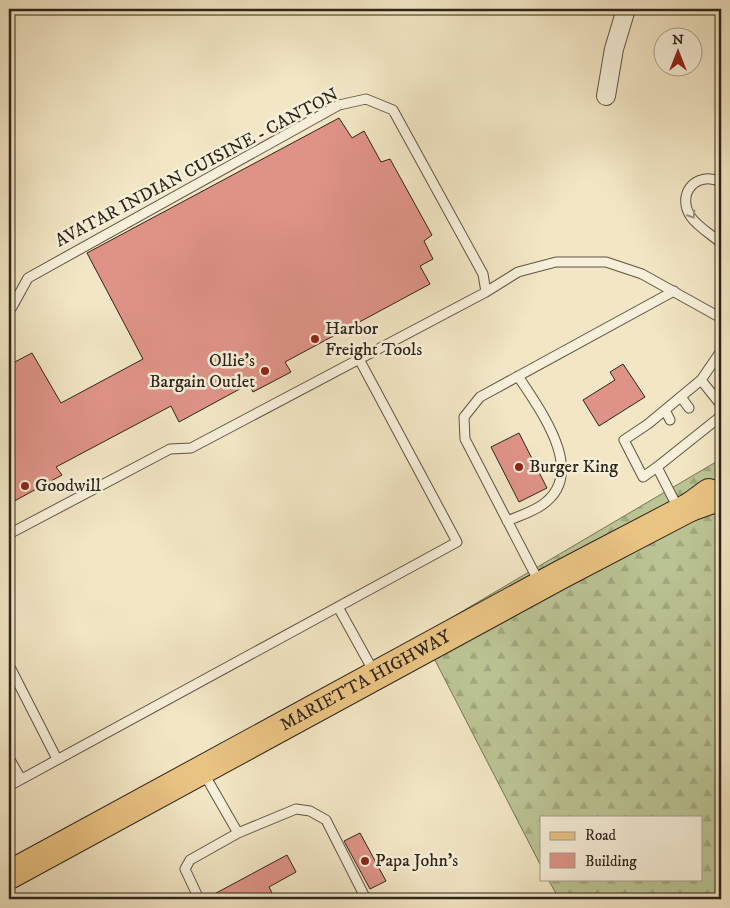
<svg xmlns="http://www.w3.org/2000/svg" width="730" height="908" font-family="'IM FELL DW Pica',serif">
<defs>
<pattern id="forest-firs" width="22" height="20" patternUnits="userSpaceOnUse" patternTransform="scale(1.25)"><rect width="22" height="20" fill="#bbc494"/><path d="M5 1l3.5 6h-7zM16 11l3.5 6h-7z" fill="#a1a87f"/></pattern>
</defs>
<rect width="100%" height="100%" fill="#f2e6c4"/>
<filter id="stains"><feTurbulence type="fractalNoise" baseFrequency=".004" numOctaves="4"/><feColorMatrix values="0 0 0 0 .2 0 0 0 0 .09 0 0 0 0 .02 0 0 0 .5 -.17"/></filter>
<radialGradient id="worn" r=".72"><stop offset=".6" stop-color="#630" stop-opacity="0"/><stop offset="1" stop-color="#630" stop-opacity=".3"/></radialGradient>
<path fill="url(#forest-firs)" stroke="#747457" d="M721,459V899H559L548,879H701V817H541V866L422,635Z"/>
<path fill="#df9387" stroke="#2e241a" d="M339,118L352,138L364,131L381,162L390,159L432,235L424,241L433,259L420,266L430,284L285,362L291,372L253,392L249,384L179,422L171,406L56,467L62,475L9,504V365L32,353L61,403L143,359L87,253Z
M623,364L645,397L599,426L583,400L615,380L610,372Z
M519,433L547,488L519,502L491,447Z
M360,833L386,881L370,889L344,841Z
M287,855L296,872L269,887L275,899H205Z"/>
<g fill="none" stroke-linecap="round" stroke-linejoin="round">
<defs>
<path id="lane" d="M721,182C695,170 676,195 691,217C698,227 712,235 721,243
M486,292L518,272L556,262H606L642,274L721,318
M701,380L721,405
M681,397L689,408
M665,410L670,420
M657,467L721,416
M679,510L657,467L643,477L624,440L648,424L701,380L721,351
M507,521C519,516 532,512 542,505C589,473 539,409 518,376
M9,534L170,449L191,448L486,292L483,274L393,110L366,99L339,105L28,278L12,307
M540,584L465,439L464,417L480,397L674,291
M338,607L374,672
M9,670L11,669L57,759
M9,758L21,779
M203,772L238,833L296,809L310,811L326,820L366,899
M9,786L457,542L359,359
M199,899L185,869L190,860L238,833"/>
<path id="street" d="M606,96L614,49L626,9"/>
<g id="primary">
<path id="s1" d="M9,875L562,574L690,507L709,493"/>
</g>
<path id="highway" d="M690,507L721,496"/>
</defs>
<use href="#lane" stroke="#5f5444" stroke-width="11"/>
<use href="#street" stroke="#5f5444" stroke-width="20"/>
<use href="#primary" stroke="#2e241a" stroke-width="30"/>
<use href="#highway" stroke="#2e241a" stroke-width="30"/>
<use href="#lane" stroke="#f7efd9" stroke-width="9"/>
<use href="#street" stroke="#f7efd9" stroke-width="18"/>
<use href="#primary" stroke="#e9c382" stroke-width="28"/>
<use href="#highway" stroke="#e9c382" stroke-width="28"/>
</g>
<defs><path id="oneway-chevron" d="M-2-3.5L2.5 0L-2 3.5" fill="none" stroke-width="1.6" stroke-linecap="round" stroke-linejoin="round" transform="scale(1.25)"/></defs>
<use stroke="#9d9483" href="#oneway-chevron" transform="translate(692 215) rotate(57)"/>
<g fill="#8f2418" stroke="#f7efd9" stroke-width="2">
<circle cx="315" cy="339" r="5"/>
<circle cx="265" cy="371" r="5"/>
<circle cx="519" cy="467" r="5"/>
<circle cx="25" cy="486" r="5"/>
<circle cx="365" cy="861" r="5"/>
</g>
<g text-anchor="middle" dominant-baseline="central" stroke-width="5" stroke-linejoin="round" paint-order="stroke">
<g font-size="18" fill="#2e241a" stroke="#f7efd9">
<text transform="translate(197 168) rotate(-28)">AVATAR INDIAN CUISINE - CANTON</text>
<text stroke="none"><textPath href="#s1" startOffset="406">MARIETTA HIGHWAY</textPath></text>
</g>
<g font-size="18" fill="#2e241a" stroke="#f7efd9" text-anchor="start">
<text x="325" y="329">Harbor<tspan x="325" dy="21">Freight Tools</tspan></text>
<text x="255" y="361" text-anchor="end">Ollie's<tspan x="255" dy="21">Bargain Outlet</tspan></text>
<text x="529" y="467">Burger King</text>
<text x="35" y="486">Goodwill</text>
<text x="375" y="861">Papa John's</text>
</g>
</g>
<rect width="730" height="908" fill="none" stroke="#f2e6c4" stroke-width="30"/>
<rect x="10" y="10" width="710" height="888" fill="none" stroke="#2e241a" stroke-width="2.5"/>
<rect x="15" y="15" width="700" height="878" fill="none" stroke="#2e241a"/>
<rect x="540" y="816" width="162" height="65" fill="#f7efd9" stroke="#a79e8d"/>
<rect x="550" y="832" width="25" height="8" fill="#e9c382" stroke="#a79e8d"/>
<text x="585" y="840" font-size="15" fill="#2e241a">Road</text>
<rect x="550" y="853" width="25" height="15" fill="#df9387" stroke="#a79e8d"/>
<text x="585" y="866" font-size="15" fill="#2e241a">Building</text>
<g transform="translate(678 52)"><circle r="24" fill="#f7efd9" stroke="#a79e8d"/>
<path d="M0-4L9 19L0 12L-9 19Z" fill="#8f2418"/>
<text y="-8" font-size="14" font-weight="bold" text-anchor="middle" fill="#2e241a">N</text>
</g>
<rect width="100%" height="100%" filter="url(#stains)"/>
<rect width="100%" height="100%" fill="url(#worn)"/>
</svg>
